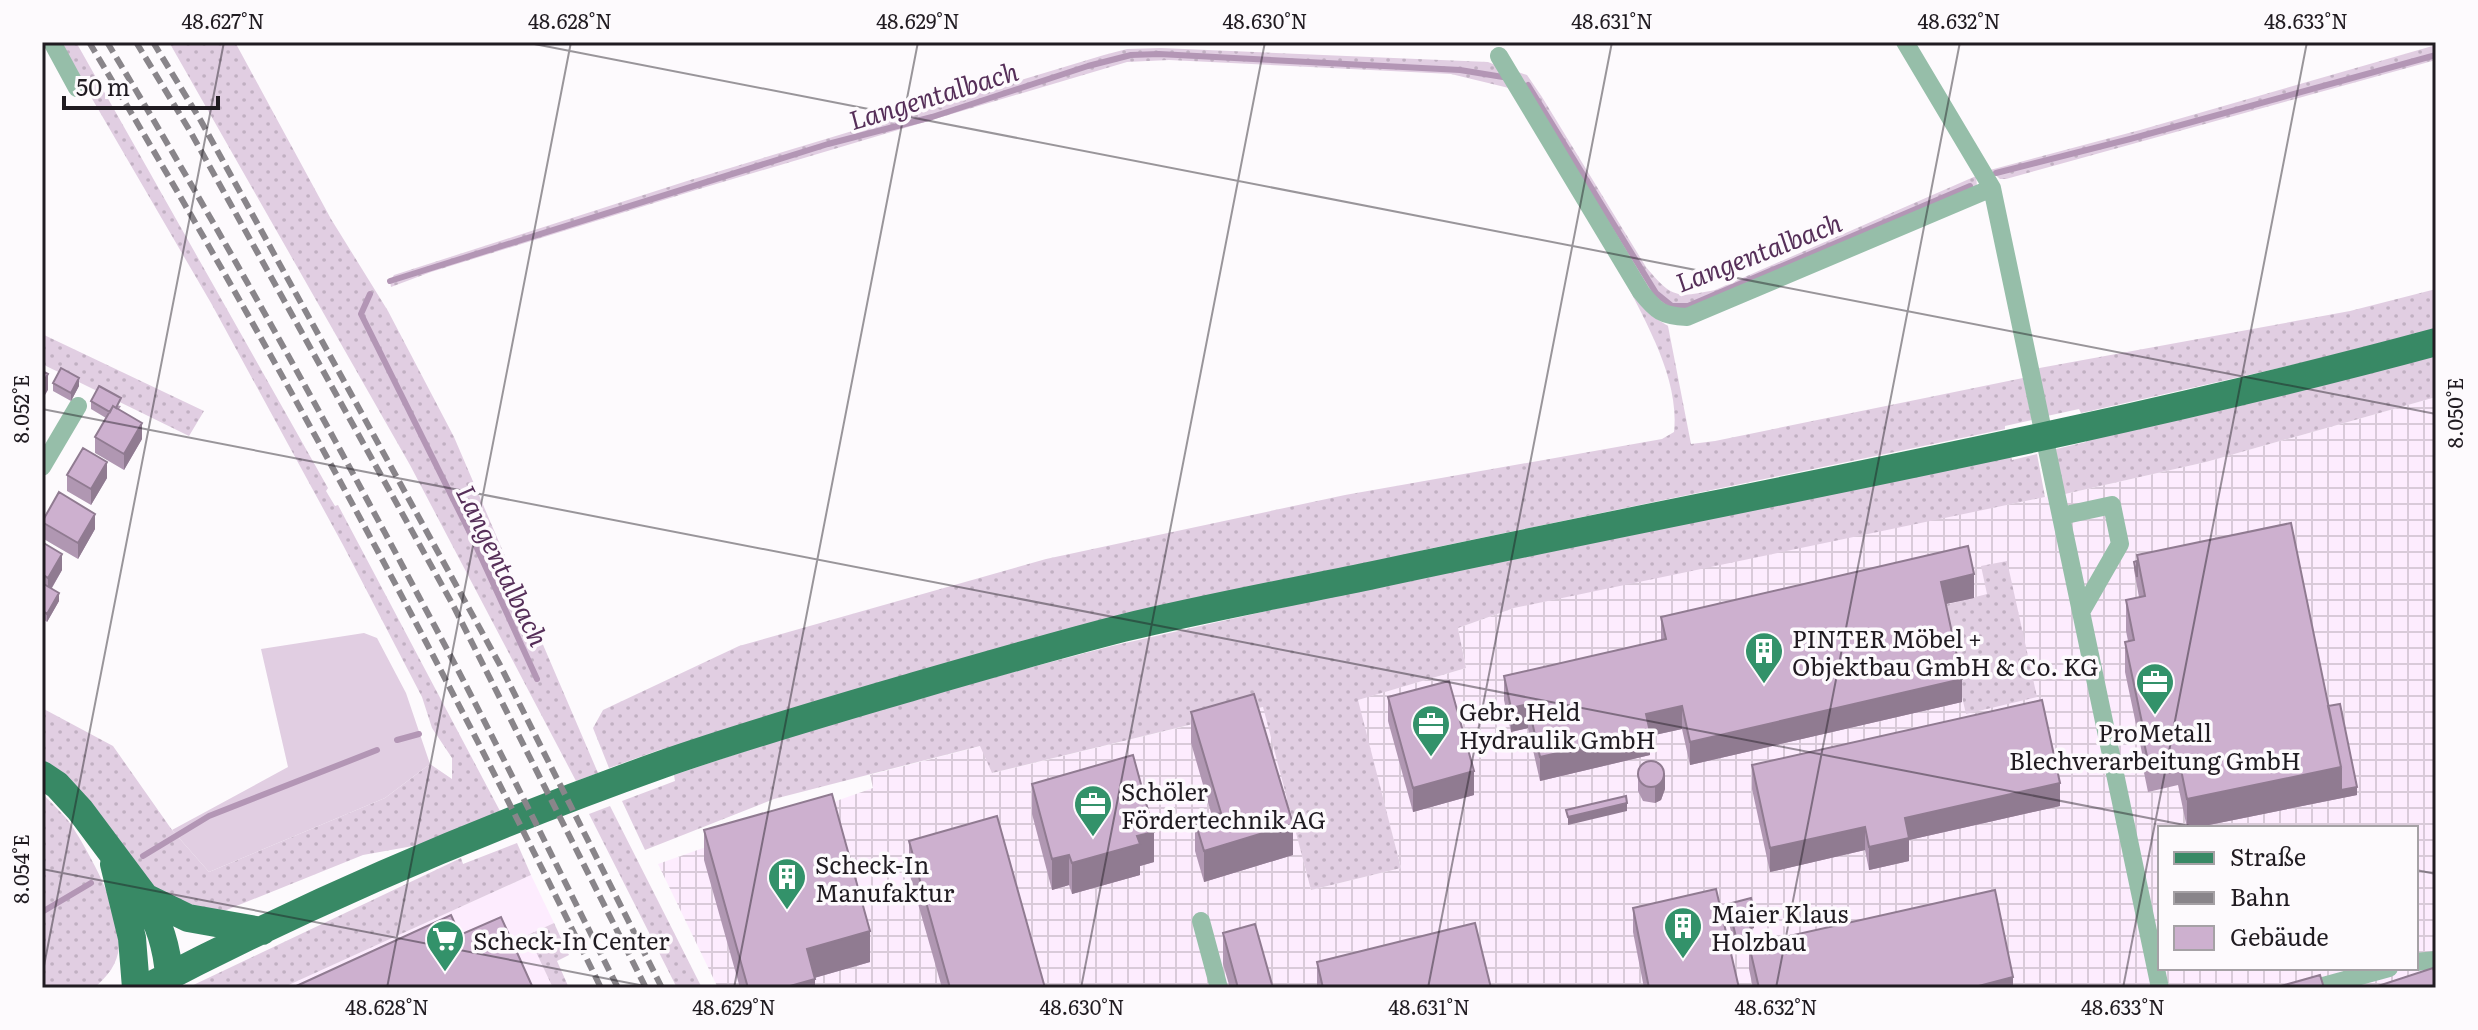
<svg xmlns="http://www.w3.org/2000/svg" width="2478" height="1030" font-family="Literata,serif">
<defs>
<pattern id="industrial-grid" width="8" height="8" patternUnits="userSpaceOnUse" patternTransform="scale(2)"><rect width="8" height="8" fill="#fdecfe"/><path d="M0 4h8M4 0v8" fill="none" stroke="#d9cad9"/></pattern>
<pattern id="grass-dots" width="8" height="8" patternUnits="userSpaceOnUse" patternTransform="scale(2)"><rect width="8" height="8" fill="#e1cee2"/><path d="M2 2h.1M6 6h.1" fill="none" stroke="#c1b0c2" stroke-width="1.8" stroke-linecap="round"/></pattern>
</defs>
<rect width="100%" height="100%" fill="#fdfafd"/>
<path fill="#fdecfe" d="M531,875L554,923L529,935L553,988H282Z"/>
<path fill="url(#industrial-grid)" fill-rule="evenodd" d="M2436,397V988H718L658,864L873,788L870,775L981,746L993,773L1264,707L1311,890L1401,868L1357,700L1466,668L1458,628L1514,608L1768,553L2045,497L2065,494L2206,462ZM2160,828H2416V968H2160Z"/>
<path fill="url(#grass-dots)" d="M59,42H76L328,488L326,491L335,506L338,505L500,811L441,841L363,855L224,911L199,912L147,883L77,789L42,761V708L113,746L172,830L209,872L385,798L430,764L452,779V758L432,728L422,697L343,545L211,303Z
M169,42H235L331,219L388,311L454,437L598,773L576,781L410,465Z
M2436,45V60L2006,179H2000L1990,170L2140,130Z
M1161,48L1488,62L1498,66L1513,89L1451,74L1169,60L1127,62L696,190L431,272L391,287L390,281L394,275L687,181L1104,55L1127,49Z
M1515,71L1527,75L1542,97L1646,267C1672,298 1676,298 1715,290L1976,176L1977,186L1692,310L1657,305Z
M1620,270L1652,316L1668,326L1691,444L1715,441L2023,378L2032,420L2005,426V429L1428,549L665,752L662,749L609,768L593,728L603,710L739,646L1046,559L1345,495L1662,439L1674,432C1680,376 1643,319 1620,270Z
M2436,289V329L2310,361L2081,413L2079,409L2047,416L2034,369L2350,311Z
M42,334L204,411L189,436L42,364Z
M2436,355V397L2206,462L2065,494L2052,450L2086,442V439Z
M2037,454L2045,497L1514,608L1458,628L1466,668L1358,700L1401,868L1311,890L1263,707L992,773L980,746L774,799L645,850L622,801L675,781L674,775L781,739L972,683L1112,646L1288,606L2011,456L2012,460Z
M2007,561L2037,697L1966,714L1941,606L1987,594L1981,566Z
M42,793C52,804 64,814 72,826C91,856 121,910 119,946C118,964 107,977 94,988H42Z
M610,806L702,988H677L589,814Z
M517,843L531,875L282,988H187L461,858L463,864Z
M554,923L569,955L557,961L569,988H553L528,935Z"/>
<path fill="#e1cee2" d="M364,633L377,638L406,693L430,764L385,798L209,872L172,830L288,767L261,649Z"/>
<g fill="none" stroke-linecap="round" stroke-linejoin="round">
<path stroke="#b396b5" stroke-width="6" d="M1528,85L1656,293L1672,306H1688L1970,186
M1996,173L2130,139L2436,55
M390,281L828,144L932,117L1088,66L1131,55L1159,54L1460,70L1503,77
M370,294L361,314L470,533L537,679
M397,740L419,734
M143,856L209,816L377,750
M42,912L91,883"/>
<path stroke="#96bea9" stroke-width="18" d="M52,42L77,88
M1905,42L1992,188L2160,988
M1499,56L1641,292C1656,311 1662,316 1687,317L1992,188
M42,467L78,406
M2061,516L2112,505L2120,544L2081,612
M1201,921L1219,988
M2416,962L2436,960
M2316,988L2389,968"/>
<path stroke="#388965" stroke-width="28" d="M42,775L57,785L80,810L145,897L188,918L262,931
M114,864L132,938L136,988
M145,897C159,924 167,946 169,976
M146,988C312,901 486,827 663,764C746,735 830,711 915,686C984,666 1053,646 1123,628C1205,608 1287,593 1369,576C1725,499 2085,437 2436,342"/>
<path stroke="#89858a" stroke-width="6" stroke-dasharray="12 6" stroke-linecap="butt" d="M89,42C274,350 444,666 601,988
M107,42C216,223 319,408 418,595C488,724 552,857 618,988
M136,42L190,131L453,605L646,988
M153,42L201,121L500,665L662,988"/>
</g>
<path fill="#b097b2" d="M53,383L79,386L71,401L53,391Z
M91,401L121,406L119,409L142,439L124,470L95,453V437L106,418L91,409Z
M67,475L107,478L91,505L67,491Z
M42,517L95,529L78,559L42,538Z
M42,542L62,570L52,588L59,601L47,622L42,618Z
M2137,555L2328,706L2357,795L2194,828H2187L2178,785L2148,792L2142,763V753L2125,672V642L2128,641L2126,631V600L2139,597L2134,570V562L2137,561Z
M1974,598L1946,604L1962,702L1690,765L1682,729L1650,736V755L1540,781L1528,728L1511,732L1504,700V676L1661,640V617Z
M1388,697L1474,795L1413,812L1388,721Z
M1191,712L1293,855L1204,882L1195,851V821L1212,816L1191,743Z
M1752,765L2060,806L1909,840V861L1869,870L1865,850L1770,872L1752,789Z
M1638,775L1665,789L1661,800L1655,803L1643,801L1638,791Z
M1032,784L1154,862L1140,866V875L1072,894L1069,885L1052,890L1032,814Z
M704,830L870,962L814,978L815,988H740L704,860Z
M909,841L1045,988H942L909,872Z
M1728,904L1754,928L1751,929L1752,945L2013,988H1753L1749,969V950L1736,953L1728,919Z
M1633,908L1739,988H1644L1633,932Z
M1223,933L1273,988H1230L1223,964Z
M1317,962L1491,988H1317Z"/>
<path fill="#907b91" d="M48,374V390L42,400V384Z
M79,378V386L71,401V393Z
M142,423V439L124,470V454Z
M107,462V478L91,505V489Z
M95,514V529L78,559V543Z
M62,554V570L48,594V578Z
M1974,574V598L1941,605V582Z
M59,593V601L47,622V614Z
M1962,679V702L1690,765V742Z
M1528,704V728L1511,732V708Z
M1682,706V729L1650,736V755L1540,781V757L1646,714Z
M2341,767L2357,787V795L2194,828H2187V799Z
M1474,771V795L1413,812V788Z
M1665,773V789L1661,800L1655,803V787Z
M2060,783V806L1909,840V861L1869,870V847L1905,818Z
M1627,803V811L1568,825V817Z
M1293,824V855L1204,882V851Z
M1865,827V850L1770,872V848Z
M1154,832V862L1140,866V875L1072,894V863L1137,836Z
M1069,855V885L1052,890V859Z
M1754,912V928L1747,930V914Z
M870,931V962L807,980V949Z
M1752,934V950L1749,945V950L1736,953V937Z
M2013,977V988H1971Z
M815,979V988H783Z"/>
<path fill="#cdb0cf" stroke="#907b91" stroke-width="2" d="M61,368L79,378L71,393L53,383Z
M42,371L48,374L42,384Z
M99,386L121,398L116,408L113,406L110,412L91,401Z
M113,406L142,423L124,454L95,437Z
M83,448L107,462L91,489L67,475Z
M59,492L95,514L78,543L42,522Z
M2291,523L2341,767L2187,799L2178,755L2148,761L2142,733L2144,732L2125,642L2134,640L2126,600L2145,596L2137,555Z
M42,542L62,554L48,578L42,574Z
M1968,546L1974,574L1941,582L1962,679L1690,742L1682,706L1646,714L1650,732L1540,757L1528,704L1511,708L1504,676L1666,639L1661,617Z
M2137,561V577L2134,562Z
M42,583L59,593L47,614L42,610Z
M1449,681L1474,771L1413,788L1388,697Z
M1254,694L1293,824L1204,851L1195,821L1221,813L1191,712Z
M2042,700L2060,783L1905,818L1909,838L1869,847L1865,827L1770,848L1752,765Z
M2340,704L2357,787L2341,790V767L2328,706Z
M1133,755L1154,832L1137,836L1140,844L1072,863L1069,855L1052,859L1032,784Z
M1638 774a13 13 0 1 1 26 0a13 13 0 1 1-26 0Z
M832,794L870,931L807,949L815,979L783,988H748L704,830Z
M1626,796L1627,803L1568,817L1566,810Z
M997,816L1045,988H950L909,841Z
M1716,889L1739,988H1649L1633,908Z
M1995,890L2013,977L1971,988H1759L1749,945Z
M1751,898L1754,912L1747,914L1752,934L1736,937L1728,904Z
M451,915L460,935L501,917L533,988H292Z
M1475,923L1491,988H1323L1317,962Z
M1255,924L1273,988H1238L1223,933Z
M2433,968L2436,977V988H2372Z
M2320,975L2324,988H2274Z"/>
<path fill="none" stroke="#201b21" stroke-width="2" stroke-opacity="0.45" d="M524,42L2436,414M42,409L2200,828M42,869L655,988M2416,870L2436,874M42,976L224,42M387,988L571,42M734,988L918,42M1081,988L1265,42M1428,988L1612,42M1776,988L1960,42M2123,988L2307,42"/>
<defs>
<symbol id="building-pin" viewBox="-11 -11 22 30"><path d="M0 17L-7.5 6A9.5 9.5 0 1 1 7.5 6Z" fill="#33926a" stroke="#fdfafd"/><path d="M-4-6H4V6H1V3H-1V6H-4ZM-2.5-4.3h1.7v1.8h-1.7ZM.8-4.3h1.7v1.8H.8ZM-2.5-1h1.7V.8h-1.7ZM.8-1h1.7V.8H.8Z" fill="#fff"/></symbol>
<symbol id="office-pin" viewBox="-11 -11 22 30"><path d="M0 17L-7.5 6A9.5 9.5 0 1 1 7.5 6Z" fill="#33926a" stroke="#fdfafd"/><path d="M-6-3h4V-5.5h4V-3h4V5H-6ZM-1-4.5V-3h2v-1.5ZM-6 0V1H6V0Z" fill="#fff"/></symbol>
<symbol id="supermarket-pin" viewBox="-11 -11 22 30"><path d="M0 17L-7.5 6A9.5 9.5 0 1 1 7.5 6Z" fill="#33926a" stroke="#fdfafd"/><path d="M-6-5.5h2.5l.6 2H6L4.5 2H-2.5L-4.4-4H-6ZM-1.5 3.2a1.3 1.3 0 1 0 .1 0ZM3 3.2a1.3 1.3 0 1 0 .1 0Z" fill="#fff"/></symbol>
</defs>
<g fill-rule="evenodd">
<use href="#building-pin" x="1742" y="629" width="44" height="60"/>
<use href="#office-pin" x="2133" y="660" width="44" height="60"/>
<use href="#office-pin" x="1409" y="702" width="44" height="60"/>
<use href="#office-pin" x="1071" y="782" width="44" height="60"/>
<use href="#building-pin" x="765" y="855" width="44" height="60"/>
<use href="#building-pin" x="1661" y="904" width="44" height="60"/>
<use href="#supermarket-pin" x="423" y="917" width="44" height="60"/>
</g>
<g text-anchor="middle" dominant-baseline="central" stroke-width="7" stroke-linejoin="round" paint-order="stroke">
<g font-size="24" fill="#201b21" stroke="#fdfafd" text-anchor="start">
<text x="1792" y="637">PINTER Möbel +<tspan x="1792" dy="28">Objektbau GmbH &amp; Co. KG</tspan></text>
<text x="1459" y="710">Gebr. Held<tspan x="1459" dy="28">Hydraulik GmbH</tspan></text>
<text x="2155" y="731" text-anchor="middle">ProMetall<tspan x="2155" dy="28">Blechverarbeitung GmbH</tspan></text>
<text x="1121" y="790">Schöler<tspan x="1121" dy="28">Fördertechnik AG</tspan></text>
<text x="815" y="863">Scheck-In<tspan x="815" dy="28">Manufaktur</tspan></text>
<text x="1711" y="912">Maier Klaus<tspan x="1711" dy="28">Holzbau</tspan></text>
<text x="473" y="939">Scheck-In Center</text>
</g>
<g font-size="26" font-style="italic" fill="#562f59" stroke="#fdfafd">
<text transform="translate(933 94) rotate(-17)">Langentalbach</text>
<text transform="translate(1758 251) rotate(-21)">Langentalbach</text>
<text transform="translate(504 565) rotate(64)">Langentalbach</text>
</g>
</g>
<rect width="2478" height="1030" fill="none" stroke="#fdfafd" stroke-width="88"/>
<rect x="2158" y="826" width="260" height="144" fill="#fdfafd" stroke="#a5a1a5" stroke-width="2"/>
<rect x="2174" y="852" width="40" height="12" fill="#388965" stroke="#a5a1a5" stroke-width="2"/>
<text x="2230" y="866" font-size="24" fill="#201b21">Straße</text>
<rect x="2174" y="892" width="40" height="12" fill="#89858a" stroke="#a5a1a5" stroke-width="2"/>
<text x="2230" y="906" font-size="24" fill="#201b21">Bahn</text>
<rect x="2174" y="926" width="40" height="24" fill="#cdb0cf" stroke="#a5a1a5" stroke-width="2"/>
<text x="2230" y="946" font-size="24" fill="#201b21">Gebäude</text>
<path d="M64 96v12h154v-12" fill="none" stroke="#201b21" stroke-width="4"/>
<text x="76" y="96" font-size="24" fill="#201b21" stroke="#fdfafd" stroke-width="6" paint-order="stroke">50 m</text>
<rect x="44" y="44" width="2390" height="942" fill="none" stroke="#201b21" stroke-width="3"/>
<g font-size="20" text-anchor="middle" fill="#201b21">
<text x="223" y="29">48.627°N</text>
<text x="570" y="29">48.628°N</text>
<text x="918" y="29">48.629°N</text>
<text x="1265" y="29">48.630°N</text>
<text x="1612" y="29">48.631°N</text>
<text x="1959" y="29">48.632°N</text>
<text x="2306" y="29">48.633°N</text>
<text transform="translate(22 409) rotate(-90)" y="7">8.052°E</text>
<text transform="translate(2456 413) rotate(-90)" y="7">8.050°E</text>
<text transform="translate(22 869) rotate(-90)" y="7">8.054°E</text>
<text x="387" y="1015">48.628°N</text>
<text x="734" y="1015">48.629°N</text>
<text x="1082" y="1015">48.630°N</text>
<text x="1429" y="1015">48.631°N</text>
<text x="1776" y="1015">48.632°N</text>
<text x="2123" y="1015">48.633°N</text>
</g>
</svg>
